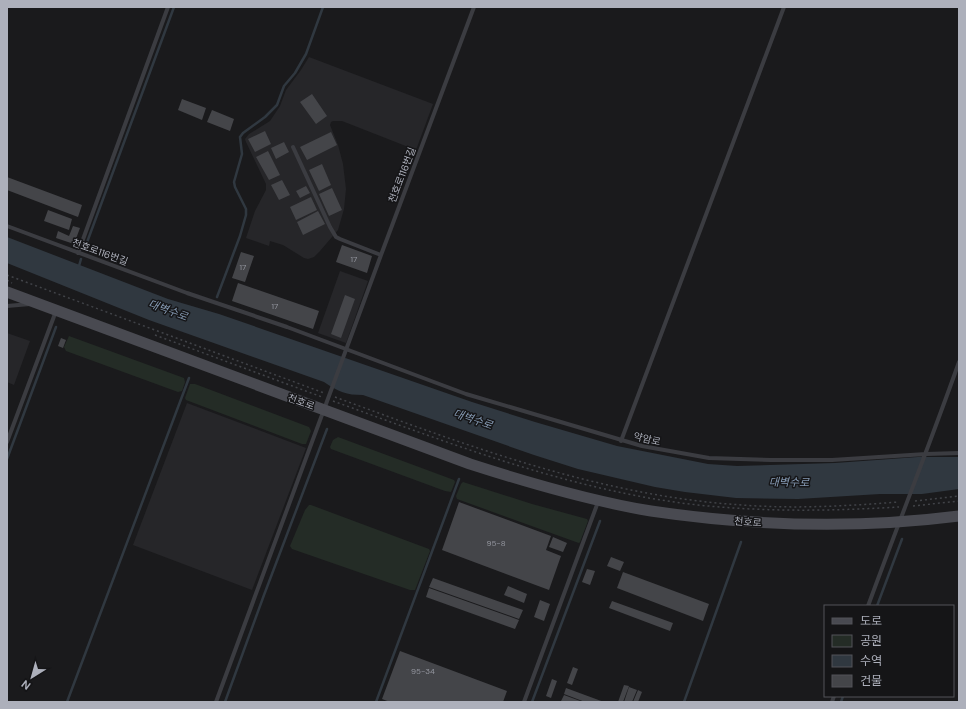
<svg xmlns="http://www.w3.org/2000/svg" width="966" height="709" font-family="'DM Sans','Noto Sans KR',sans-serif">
<rect width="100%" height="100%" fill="#1a1a1c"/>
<path fill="#262629" d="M309,57L433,104L416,150L342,121H333L331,122L330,125L338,145L343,164L346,189L344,209L338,230L320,251L314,257L308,259L304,258L283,245L270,241L269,246L246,238L255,211L266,190V184L246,142L245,139L249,134L270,121L280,106L286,90L301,70Z
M340,271L368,281L346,343L318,333Z
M7,333L30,341L14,385L7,382Z
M187,403L306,448L252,590L133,545Z"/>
<path fill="#242c26" d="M69,336L184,378L185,382L182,391L178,392L66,351L64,347Z
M190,384H195L309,427L311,431L306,444H302L186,400L185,398Z
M338,437L454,480L455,482L451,492L445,491L331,449L330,447L333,440Z
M463,482L532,504L587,519L588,521L580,542L579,543L576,542L457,499L456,496L461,484Z
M309,505H311L429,549L430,551L415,590H410L292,549L290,546L305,510Z"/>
<path fill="#303840" d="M7,237L168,299L219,314L472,402L535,422L617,446L708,464L737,466L835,463L918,457H959V489L922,494H880L798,499L736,498L685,492L655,487L578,469L534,455L363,395C346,395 339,392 324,382L149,320L7,263Z"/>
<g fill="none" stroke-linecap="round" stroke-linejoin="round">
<path stroke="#303840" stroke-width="2.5" d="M86,245L174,7
M79,266L81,259
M217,297L240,236L246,215V209L235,187L234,182L242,154L240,137L243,133L265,117L277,105L284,86L295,73L306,54L323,7
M7,459L56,327
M877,606L902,539
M67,702L189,378
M225,702L264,595L327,429
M376,702L459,479
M532,702L600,521
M684,702L741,542
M841,702L843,696"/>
</g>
<path fill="#444549" d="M312,94L327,116L316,124L300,102Z
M182,99L206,108L202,120L178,110Z
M212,110L234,119L230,131L207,122Z
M265,131L271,144L255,152L248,139Z
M331,132L337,145L307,160L300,147Z
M284,142L289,152L276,159L271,148Z
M268,151L280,175L269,180L256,157Z
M322,164L331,185L319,191L309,170Z
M7,177L82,205L78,217L7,190Z
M282,180L290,195L279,200L271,185Z
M306,186L310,193L300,198L296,191Z
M332,188L342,210L329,216L319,194Z
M311,197L317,210L296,220L290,207Z
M48,210L72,219L69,230L44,221Z
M318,211L325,224L303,235L297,222Z
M73,226L80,228L74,244L56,238L58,231L69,236Z
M342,245L372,256L367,273L336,262Z
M241,252L254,256L245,282L232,278Z
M238,283L319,311L313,329L232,301Z
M345,295L355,299L341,338L331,334Z
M61,338L66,340L63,348L58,346Z
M459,502L551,536L546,550L561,556L549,590L442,550Z
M553,537L567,543L563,552L549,547Z
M611,557L624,562L620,571L607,566Z
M587,569L595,571L590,585L582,582Z
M623,572L709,604L703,621L617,588Z
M433,578L523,610L519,619L429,587Z
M508,586L527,594L524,603L504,595Z
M429,588L519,620L515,629L426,597Z
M540,600L550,604L544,621L534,617Z
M612,601L673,623L670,631L609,608Z
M400,651L507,691L503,702H390L382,699Z
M573,667L578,669L572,685L567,683Z
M552,679L557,681L551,698L546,696Z
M624,685L629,686L623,702H618Z
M629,687L637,690L632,702H624Z
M566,688L604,702H585L564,694Z
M638,690L642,692L638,702H633Z
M564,695L583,702L561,701Z"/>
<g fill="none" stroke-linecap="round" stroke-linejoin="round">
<path stroke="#414348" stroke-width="1.5" stroke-dasharray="2 3" stroke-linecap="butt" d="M7,275L324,393
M7,280L12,283
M155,335L322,397
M335,397C468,446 600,496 742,505C795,509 847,506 899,502
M333,401C452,444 571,491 698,505C765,512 832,511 899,507
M915,501L959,496
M913,506L959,501"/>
<path stroke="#3b3c41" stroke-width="4" d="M293,147L330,227L336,237L340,239L381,255
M7,226L187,293L287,327L466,394L642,446L709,458L771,460H832L926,454L959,453
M78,253L168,7
M7,306L30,304
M621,441L784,7
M7,442L56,311
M868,606C898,524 930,444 959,362
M216,702L381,255L474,7
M524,702L598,502
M832,702L834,696"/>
<path stroke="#494a51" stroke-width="11" d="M7,292L470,464C529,483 590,501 651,511C753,526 857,529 959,516"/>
</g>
<g text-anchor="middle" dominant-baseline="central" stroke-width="3" stroke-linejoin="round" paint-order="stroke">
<g font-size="8" fill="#93959e">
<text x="354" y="259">17</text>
<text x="243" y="267">17</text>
<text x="275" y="306">17</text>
<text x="496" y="543">95-8</text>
<text x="423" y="671">95-34</text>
</g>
<g font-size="10" fill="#adb0bb" stroke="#151517">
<text transform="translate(402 175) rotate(-69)">천호로116번길</text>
<text transform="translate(100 252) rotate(20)">천호로116번길</text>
<text transform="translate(301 402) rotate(20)">천호로</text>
<text transform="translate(647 439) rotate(13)">약암로</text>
<text transform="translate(748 522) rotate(4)">천호로</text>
</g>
<g font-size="11" font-style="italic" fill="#869bb4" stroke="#151517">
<text transform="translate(168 310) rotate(20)">대벽수로</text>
<text transform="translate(473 419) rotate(19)">대벽수로</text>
<text transform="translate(789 482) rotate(1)">대벽수로</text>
</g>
</g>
<rect width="966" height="709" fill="none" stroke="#adb0bb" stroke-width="16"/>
<rect x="824" y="605" width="130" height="92" fill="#151517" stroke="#525359"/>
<rect x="832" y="618" width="20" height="6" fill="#494a51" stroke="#525359"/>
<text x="860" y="625" font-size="12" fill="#adb0bb">도로</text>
<rect x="832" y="635" width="20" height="12" fill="#242c26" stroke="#525359"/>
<text x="860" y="645" font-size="12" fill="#adb0bb">공원</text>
<rect x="832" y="655" width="20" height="12" fill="#303840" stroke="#525359"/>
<text x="860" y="665" font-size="12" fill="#adb0bb">수역</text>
<rect x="832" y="675" width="20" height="12" fill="#444549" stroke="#525359"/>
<text x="860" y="685" font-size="12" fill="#adb0bb">건물</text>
<g transform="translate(32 677) rotate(217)" stroke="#151517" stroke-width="3" paint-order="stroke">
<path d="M0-3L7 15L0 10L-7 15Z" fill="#adb0bb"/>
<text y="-6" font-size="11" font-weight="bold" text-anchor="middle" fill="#adb0bb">N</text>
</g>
</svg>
